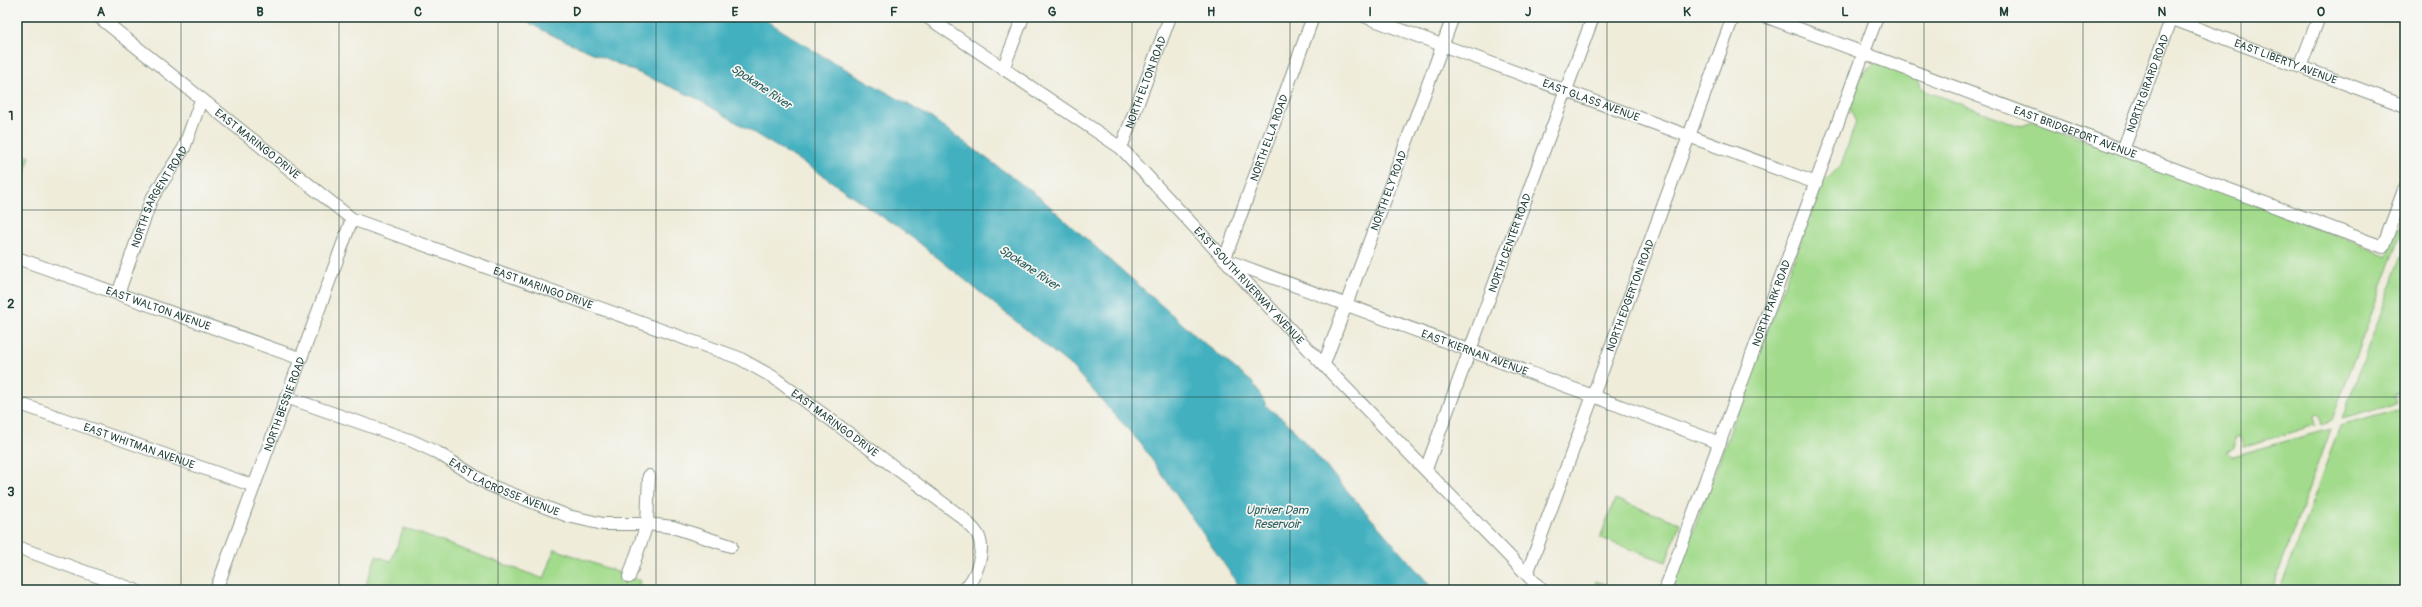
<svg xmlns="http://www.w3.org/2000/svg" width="2422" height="607" font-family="Pangolin,sans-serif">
<rect width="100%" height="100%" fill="#f6f6f2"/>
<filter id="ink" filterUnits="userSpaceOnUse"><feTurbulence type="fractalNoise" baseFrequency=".025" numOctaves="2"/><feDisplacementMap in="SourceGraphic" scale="8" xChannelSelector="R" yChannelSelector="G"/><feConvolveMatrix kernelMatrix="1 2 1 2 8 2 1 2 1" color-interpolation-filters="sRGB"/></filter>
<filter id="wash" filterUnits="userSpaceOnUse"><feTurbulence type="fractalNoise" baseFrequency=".012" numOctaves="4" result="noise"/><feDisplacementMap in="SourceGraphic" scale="16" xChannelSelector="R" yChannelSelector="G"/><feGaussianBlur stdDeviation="0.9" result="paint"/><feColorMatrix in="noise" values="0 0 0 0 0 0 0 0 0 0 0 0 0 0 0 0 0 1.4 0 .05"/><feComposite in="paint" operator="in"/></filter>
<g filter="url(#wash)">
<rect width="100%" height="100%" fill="#efecda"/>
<path fill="#a3db8c" stroke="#618c60" d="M1875,63L1915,77L1923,90L2021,126L2034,121L2346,239L2387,257L2405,208V224L2332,420L2322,425L2319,414H2317L2313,417L2315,425L2243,447L2240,438H2234V448L2227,452L2233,456L2330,429L2272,590H1671L1822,184L1841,165L1856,122L1850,110L1862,73Z
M17,152L30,157L17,193Z
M2405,247V401L2402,402L2399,394H2394L2396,404L2342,419Z
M2405,408V590H2280L2340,426Z
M1615,499L1680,523L1666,562L1600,538Z
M404,528L544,579L555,549L641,581L638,590H364L376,556L391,561Z
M1596,581L1621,590H1593Z"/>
<path fill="#42b0bf" stroke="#30767a" d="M517,17H761L814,51L930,117L1038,196L1204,343L1253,383L1268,408L1286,421L1434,590H1242L1141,444L1072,367L917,241L815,170L696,98L554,36Z"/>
</g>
<g filter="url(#ink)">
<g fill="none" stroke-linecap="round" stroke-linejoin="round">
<defs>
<g id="minor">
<path id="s1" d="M99,17L352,219L739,358L773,377L963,518C967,523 975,529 978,535C986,550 976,580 963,590"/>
<path id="s2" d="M927,17L1121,148L1313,354L1542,590"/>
<path id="s3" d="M1366,17L1816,183"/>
<path id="s4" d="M1767,17L2383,247L2405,187"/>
<path id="s5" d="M2167,17L2405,106"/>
<path d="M2300,67L2319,17"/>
<path d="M1003,69L1023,17"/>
<path id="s6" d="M1121,148L1170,17"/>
<path id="s7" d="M2123,150L2172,17"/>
<path id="s8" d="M17,258L299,358"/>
<path id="s9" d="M1225,258L1313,17"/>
<path id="s10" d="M1231,262L1720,443"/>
<path id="s11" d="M118,294L151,200L184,148L201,100"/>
<path id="s12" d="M1324,364L1453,17"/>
<path id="s13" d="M286,397L410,440L438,453L489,485L568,516L603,524H647L673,527L731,546"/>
<path id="s14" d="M26,406L254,486"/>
<path id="s15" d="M1426,469L1593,17"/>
<path d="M17,547L135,590"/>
<path id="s16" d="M1527,574L1733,17"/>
<path d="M629,577L647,524L649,476"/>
<path id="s17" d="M216,590L352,219"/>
<path id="s18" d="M1665,590L1877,17"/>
</g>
</defs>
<use href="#minor" stroke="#879487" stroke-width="14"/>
<use href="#minor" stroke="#fff" stroke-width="12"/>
</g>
</g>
<path fill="none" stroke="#1f3d34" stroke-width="1" stroke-opacity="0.55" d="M181,17V590M339,17V590M498,17V590M656,17V590M815,17V590M973,17V590M1132,17V590M1290,17V590M1449,17V590M1607,17V590M1766,17V590M1924,17V590M2083,17V590M2241,17V590M17,210H2405M17,397H2405"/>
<g text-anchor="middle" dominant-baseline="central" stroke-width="3.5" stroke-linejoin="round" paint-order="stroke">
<g font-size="11" fill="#1f3d34" stroke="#f6f6f2">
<text stroke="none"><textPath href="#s5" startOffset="127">EAST LIBERTY AVENUE</textPath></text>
<text stroke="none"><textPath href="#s6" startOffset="70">NORTH ELTON ROAD</textPath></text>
<text stroke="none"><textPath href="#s7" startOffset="71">NORTH GIRARD ROAD</textPath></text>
<text stroke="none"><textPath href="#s3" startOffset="240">EAST GLASS AVENUE</textPath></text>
<text stroke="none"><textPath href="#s4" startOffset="329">EAST BRIDGEPORT AVENUE</textPath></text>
<text stroke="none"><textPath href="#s9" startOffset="128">NORTH ELLA ROAD</textPath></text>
<text stroke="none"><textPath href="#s1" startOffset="203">EAST MARINGO DRIVE</textPath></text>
<text stroke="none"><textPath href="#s12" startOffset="185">NORTH ELY ROAD</textPath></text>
<text stroke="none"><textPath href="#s11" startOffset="106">NORTH SARGENT ROAD</textPath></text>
<text stroke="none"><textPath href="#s15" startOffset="241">NORTH CENTER ROAD</textPath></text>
<text stroke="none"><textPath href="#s2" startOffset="422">EAST SOUTH RIVERWAY AVENUE</textPath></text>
<text stroke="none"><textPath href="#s1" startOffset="527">EAST MARINGO DRIVE</textPath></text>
<text stroke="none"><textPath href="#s16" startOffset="297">NORTH EDGERTON ROAD</textPath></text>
<text stroke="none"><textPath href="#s18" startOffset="306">NORTH PARK ROAD</textPath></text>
<text stroke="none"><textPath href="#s8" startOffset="150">EAST WALTON AVENUE</textPath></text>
<text stroke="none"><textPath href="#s10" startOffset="260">EAST KIERNAN AVENUE</textPath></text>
<text stroke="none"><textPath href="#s17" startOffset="198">NORTH BESSIE ROAD</textPath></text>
<text stroke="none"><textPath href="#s1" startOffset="851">EAST MARINGO DRIVE</textPath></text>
<text stroke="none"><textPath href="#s14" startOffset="120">EAST WHITMAN AVENUE</textPath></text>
<text stroke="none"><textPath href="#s13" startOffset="237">EAST LACROSSE AVENUE</textPath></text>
</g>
<g font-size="12" font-style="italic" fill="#2a605e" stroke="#f6f6f2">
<text transform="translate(761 87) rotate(34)">Spokane River</text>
<text transform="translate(1029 268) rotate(34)">Spokane River</text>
<text x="1277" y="510">Upriver Dam<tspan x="1277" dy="14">Reservoir</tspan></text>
</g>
</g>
<rect width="2422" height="607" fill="none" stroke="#f6f6f2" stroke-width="44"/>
<rect x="22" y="22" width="2378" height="563" fill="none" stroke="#1f3d34" stroke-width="1.5"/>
<g font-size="13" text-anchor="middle" font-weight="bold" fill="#1f3d34">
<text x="101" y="16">A</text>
<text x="260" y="16">B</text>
<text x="418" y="16">C</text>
<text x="577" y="16">D</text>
<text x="735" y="16">E</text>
<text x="894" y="16">F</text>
<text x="1052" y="16">G</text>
<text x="1211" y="16">H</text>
<text x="1370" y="16">I</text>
<text x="1528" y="16">J</text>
<text x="1687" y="16">K</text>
<text x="1845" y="16">L</text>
<text x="2004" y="16">M</text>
<text x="2162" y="16">N</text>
<text x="2321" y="16">O</text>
<text x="11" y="120">1</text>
<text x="11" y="308">2</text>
<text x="11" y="496">3</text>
</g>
</svg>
